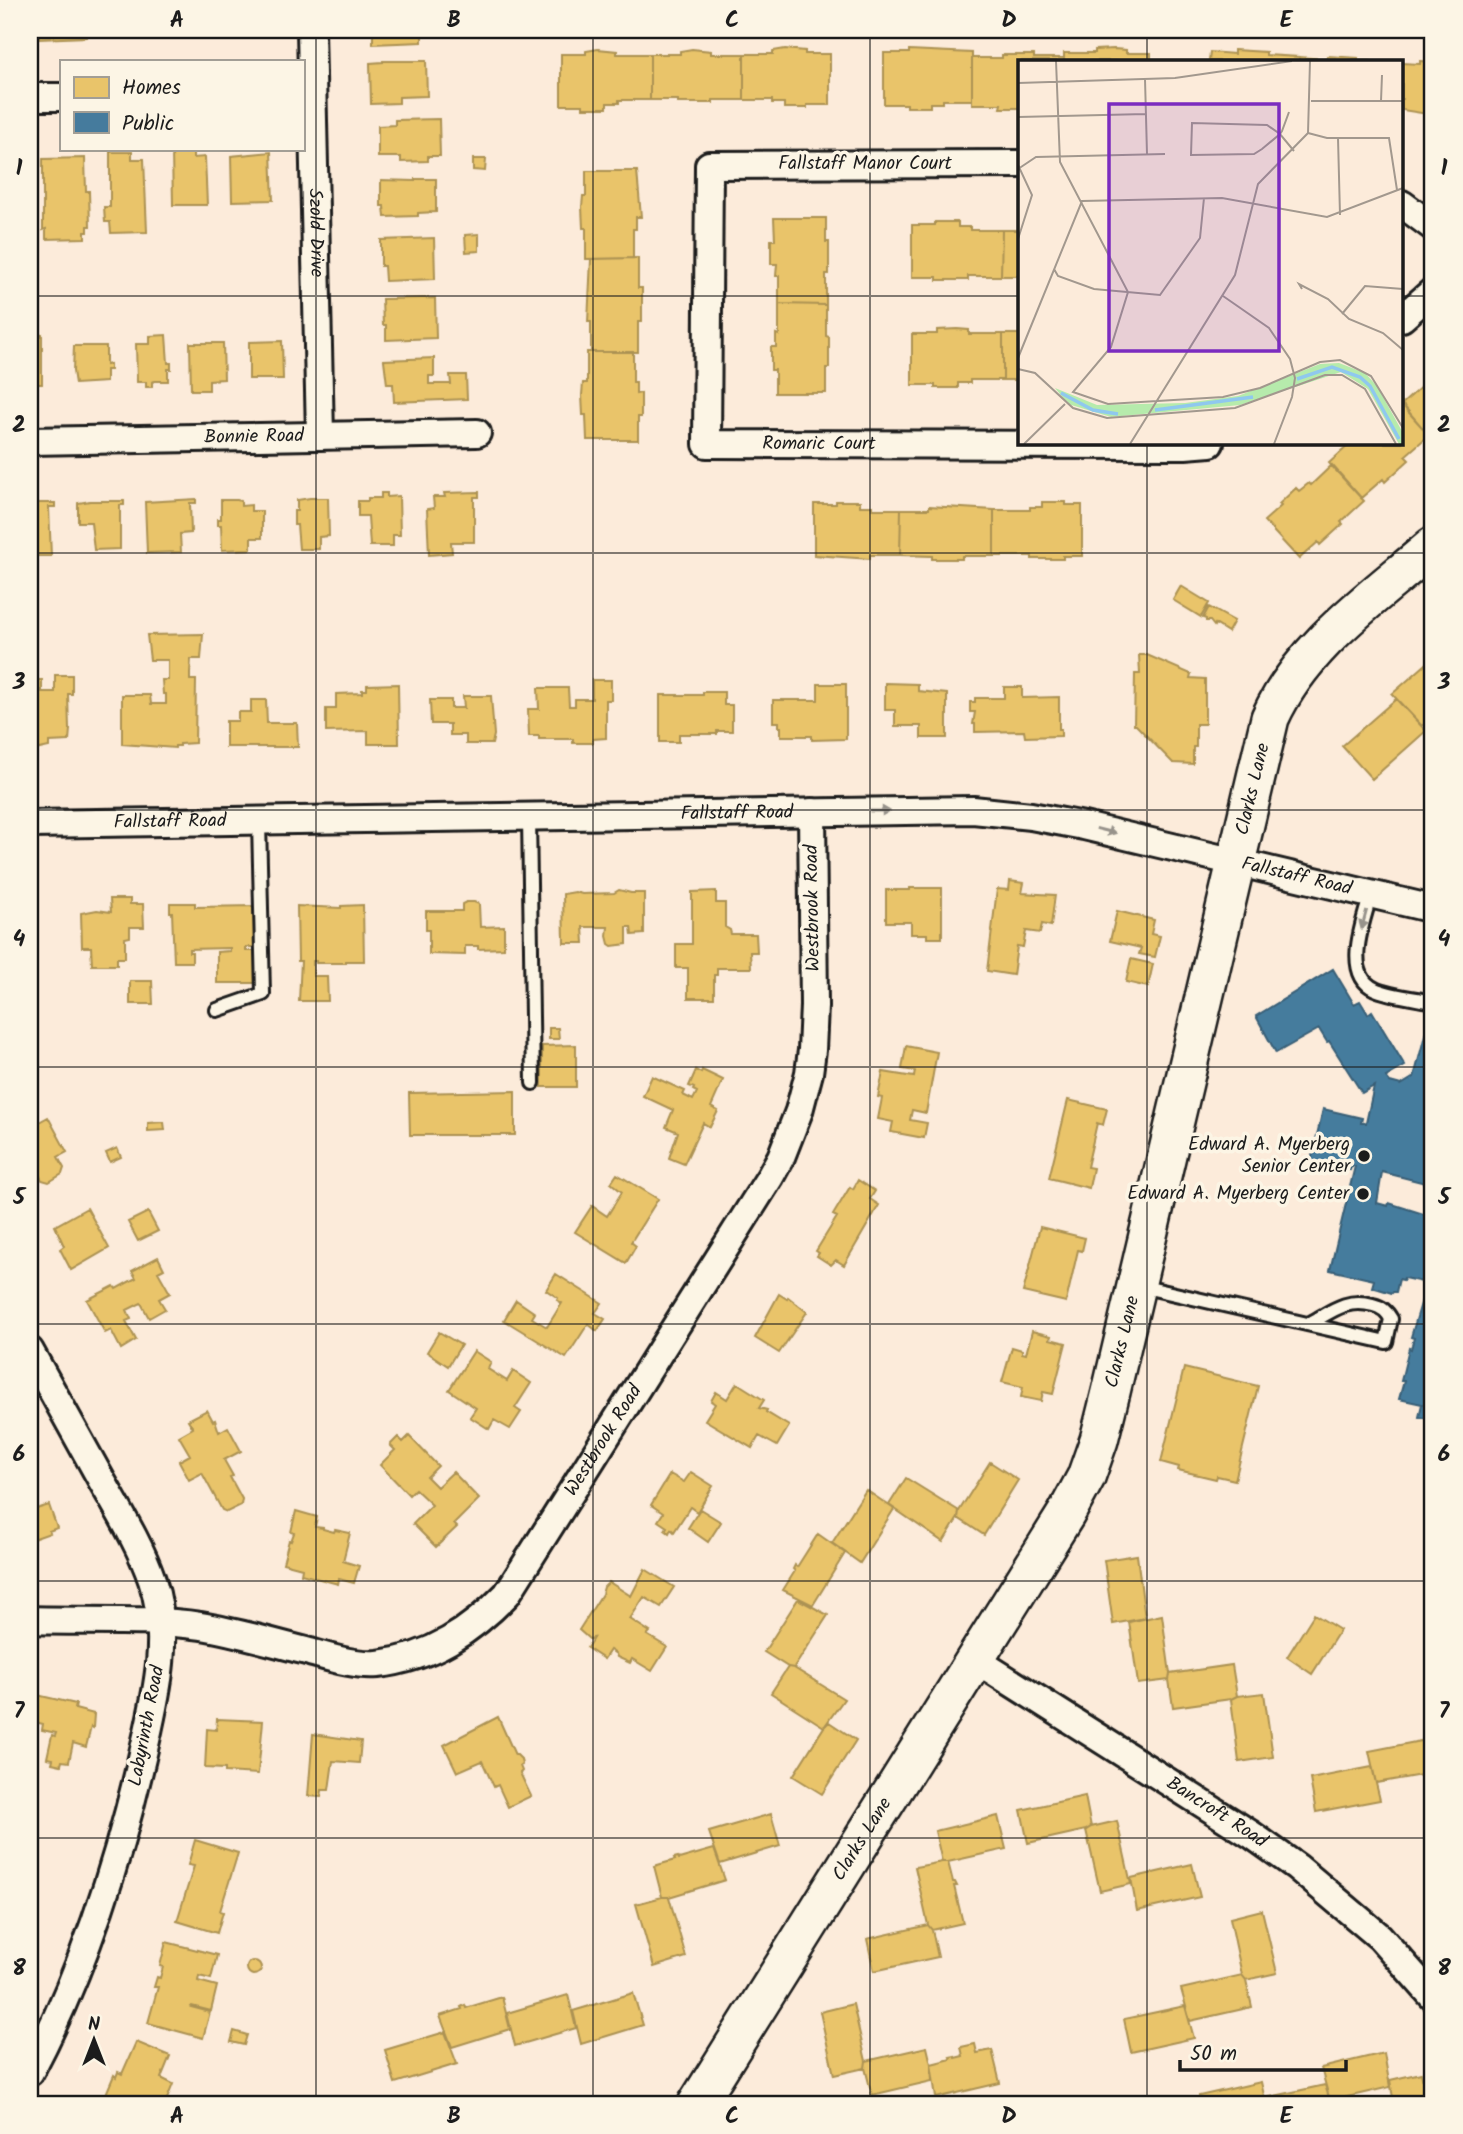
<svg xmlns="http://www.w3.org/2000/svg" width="1463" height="2134" font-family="Kalam,sans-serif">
<rect width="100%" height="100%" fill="#fcebda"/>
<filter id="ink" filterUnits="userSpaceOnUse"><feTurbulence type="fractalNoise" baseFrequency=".0143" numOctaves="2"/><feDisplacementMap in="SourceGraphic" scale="14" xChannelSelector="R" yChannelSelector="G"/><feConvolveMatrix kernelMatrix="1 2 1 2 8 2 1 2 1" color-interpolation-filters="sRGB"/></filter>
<g filter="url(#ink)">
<path fill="#e9c46a" stroke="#ac9253" stroke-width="2" d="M38,30H85L86,37L39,39Z
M102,30H147V35L102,37Z
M163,30H209V37L164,38Z
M229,30H273V34L229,35Z
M373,30H422V42L373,44Z
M598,49L617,51V54H650V100H619V103H607V108H583V105H561V54H586V51Z
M692,49L711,51V54H744V100H713V103H678V100H650V54H680V51Z
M785,49L805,51V54H830V105H807V108H784V103H772V100H744V54H773V51Z
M1114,49L1126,50V53H1151V61H1064V53H1095V50Z
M909,50L972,53V100H943V103H930V107H907V104H884V53H909Z
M1234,50L1266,52V55L1299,57V61H1209L1210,52L1234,54Z
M1002,55H1034V58H1064V61H1020V108H1000L1001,104H972V58H1002Z
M1327,56L1358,58V61H1371H1299V57L1327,59Z
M383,61H426L427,96L399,97V103L371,104L370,63L383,62Z
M1420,61L1433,62V119H1427L1428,114L1402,110V63L1420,64Z
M439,119L440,156H428V161L401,162V157H378V126L395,125V120Z
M193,150V158L205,157L207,205H173L172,151Z
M110,152H132V159H144L147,232L111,233L110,222H105L104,207H110Z
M271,152L273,200L232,201L231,156Z
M85,158L86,191H89L90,226H88V232H85V238L46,239V229L43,230V159Z
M473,159H486L485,171L473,170Z
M586,171H637L641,217H636V229H633V258L586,259V228H583L582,207L583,196H586Z
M415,179H436V212L418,213V216L385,217L384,206H381V180L415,181Z
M774,218H826V242H829V274H826V305L779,304V276H776L777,264H771V240H775Z
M935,222H958V227H970V230H1002L1001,276H968V280H937V277H912V225H935Z
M1002,230H1020V276H1001Z
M479,234V251L466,252L465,235Z
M434,238L435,279L385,281L384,266H381V240Z
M638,258V288H642V322H638V352H591V322H588L591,259Z
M435,298L436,338L386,340V325H383L382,299Z
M779,304L826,305V336L829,337V368H826V393H775V370H771V347H776V334L779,335Z
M957,329L969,330V334H1003V380H970V383H958V388H935V385H912V334H937V330Z
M30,334H42V384H30Z
M1003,334H1020V380H1003Z
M166,335L168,363H171V369H168V381H155L152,382V387H146V382H137L136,344H150V336Z
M282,341L283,379H249V342Z
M190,343H223L224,379L209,380V390H191Z
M74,346H106V365L110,364V370H106V382L75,384L73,371Z
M587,352H633V382H636V394L641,393V417H638V440H587L586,415H583L582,395L583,383H587Z
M434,358V376H429V384H451L450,375H466L467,399L394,402L393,384H387L384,360Z
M1433,366V440L1402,404L1423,385L1422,383L1431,375L1428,371Z
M1402,405L1429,435L1405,456L1409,460L1385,482L1383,479L1361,498L1329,463L1351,443H1402Z
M1332,465L1364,501L1341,522L1343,524L1320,545L1318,542L1299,559L1264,521L1281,506L1279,504L1296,488L1299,491L1309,483L1311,485Z
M479,492V497H474V542H451L452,553L429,555L427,509L434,508L433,497H445L444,493Z
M381,493H387V497L399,496L400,535H393V546H370L368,516H358V501H368V498H381Z
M310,498H328L329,536L319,537V549H299L297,525H294V511H297V500Z
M196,499V503H190L191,533L180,534L181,552L147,553L145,502Z
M221,500H237L241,501V506L251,505V511H262V538H251V549L222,550L221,525H218V519H221Z
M90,501H124V505H120V549L94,550L91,522H78V503Z
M836,501H860V506H872V509H901L900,555H870V559L814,555V504H836Z
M1042,502H1066V505H1082V556H1063V559H1032V556H994V510H1030V507H1042Z
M30,503H55V507H49L51,556H30Z
M929,506L994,510V556H962V559H932V556L900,555L901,509H929Z
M1181,586L1209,603L1201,617L1173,600Z
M1209,607L1234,621L1228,632L1215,624L1214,626L1210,621H1206V619L1203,618Z
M203,634L201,659H191L190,673V680H196L195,743L180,744V746H175V748L122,744V695H150L151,704H166V694H163L162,680H168V660H150L147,635Z
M1139,655H1147L1191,674L1190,678L1205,679V724H1196V747H1193V764L1173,763L1136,725H1134L1135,674H1140Z
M1433,658V717L1422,726L1392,694Z
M55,675H72V694H68L69,729H70L69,741L49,742V747L31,751L30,680H42V692H55Z
M592,680H611V700H606V738L593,739V743H573V739H539V736H529L528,709H539L538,688H568L569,706H575V699H592Z
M885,683L918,684V691L947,694V738H921V726H895V710H885Z
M398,684L399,744H368V731L326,732V709H336V694L362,693V690H367V685Z
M818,684H846V739L812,740V736H781V727H779V722H773V700H818Z
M1004,687H1022V698L1059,697V729H1061V736L1025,737L1024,731L975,732V724H973L975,712H970V702H975V698H1004Z
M703,692H724V705H732V731H717V734H679V742H660V695H703Z
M463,696H491L494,735L492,744H466V735H450V724H431L430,700H451V708H464Z
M1396,699L1426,731L1372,779L1342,746Z
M251,700H266L267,723H297L298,747H226V721H238V712H251Z
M1010,881L1024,883L1022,893L1055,895L1051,926L1042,924L1040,933L1026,931L1023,947L1017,946L1013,975L987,971L997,889L1009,890Z
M910,888H942V938H927V934H911V922H886V890H910Z
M619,890L631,893H644V934L632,935L631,927H627V944L612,946L609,944L607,936L608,927H583L584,943H564L563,894L575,892L582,894L614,893Z
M716,891V903H725V927L730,930L731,934H756L757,952H750L751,968H717V975H714V998H688V968H676V944H692V892Z
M110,899H130V904H143L144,927H130V937L125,938V958H117V965H92L91,947H82L81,913L97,910L111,912Z
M466,902H474L479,904L480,927L504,926V948L478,949V946H465V955L429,954V930H426V911H462V904Z
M170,903H195V907L256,906L257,947H246V951H257V983H217V952L230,951V948L189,949V952H192V962H174L172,912H170Z
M363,905L364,961H346V963H316V961H313V976H327L328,1001H299L301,961H298L297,906L341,908V906Z
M1117,911L1154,920L1151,934L1160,936L1155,957L1139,954L1141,948L1110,941Z
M1131,959L1153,964L1148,987L1126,982Z
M130,981H152L153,1004H130Z
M549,1028H558L559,1039H549Z
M576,1045V1087H542V1046Z
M906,1046L937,1052L926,1113L912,1110L910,1120L927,1123L924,1138L891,1132L893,1122L878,1119L882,1098L878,1097L883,1072L914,1077L915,1071L902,1069Z
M696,1070L701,1073L702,1070L723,1080L711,1107L718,1111L710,1127L703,1123L684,1164L669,1158L678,1132L666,1127L673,1110L643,1096L652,1076L685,1091L683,1095L693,1100L697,1092L693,1090L694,1088L689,1086Z
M515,1091V1135H410L409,1093Z
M1068,1100L1107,1109L1103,1125L1097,1123L1087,1167L1093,1168L1089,1188L1049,1178Z
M48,1117L67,1152L58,1157L64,1168L62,1174L49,1182L42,1180L39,1175L30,1181V1134L32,1133L30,1127Z
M164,1122L165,1130L148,1131V1123Z
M117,1148L121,1157L110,1162L106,1153Z
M617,1174L658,1199L631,1242L636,1246L626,1263L575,1232L592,1206L607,1216L622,1192L611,1183Z
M858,1180L875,1191L870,1199L879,1205L844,1265L836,1260L831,1265L817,1256L819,1253L816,1251L837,1217L833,1215L850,1187L853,1189Z
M87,1208L109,1248L71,1270L60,1249L64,1246L55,1226Z
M148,1212L158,1231L138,1241L128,1222Z
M1040,1227L1085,1238L1082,1251L1078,1250L1066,1302L1023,1292Z
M158,1257L164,1269L158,1272L170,1293L159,1299L165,1309L149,1318L141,1303L127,1310L131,1319L126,1321L136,1340L121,1349L111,1330L105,1333L87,1300L114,1286L116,1289L136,1278L132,1271Z
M556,1274L602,1303L595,1313L605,1319L597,1331L588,1324L566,1358L504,1320L516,1300L535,1313L532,1318L547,1327L562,1303L557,1300L558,1298L546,1290Z
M779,1294L787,1299L788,1297L807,1312L779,1353L755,1338Z
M1032,1331L1051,1336L1050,1339L1066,1343L1053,1394L1043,1392L1041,1401L1021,1397L1023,1387L1002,1382L1012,1347L1022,1350V1353L1026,1354Z
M439,1332L461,1345L448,1366L427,1352Z
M474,1351L491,1362L488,1369L507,1381L513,1371L531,1383L515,1408L521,1412L510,1429L494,1420L489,1429L470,1417L476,1408L449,1390Z
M1184,1368L1258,1386L1235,1480L1217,1476L1216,1479L1178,1470L1179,1467L1161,1462Z
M737,1383L764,1400L759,1408L767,1410L766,1412L789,1426L777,1446L759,1436L752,1448L705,1420L715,1404L711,1401L716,1392L727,1399Z
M207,1410L213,1421L215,1420L219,1432L228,1427L241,1451L224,1460L233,1476L230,1477L242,1499L241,1505L227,1512L222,1510L202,1473L189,1480L179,1461L190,1455L179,1436L193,1428L188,1420Z
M409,1436L438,1466L427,1477L437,1487L453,1472L479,1499L454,1524L457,1527L436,1547L413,1524L432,1505L415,1489L409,1495L380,1465L395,1450L390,1445L398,1437L403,1442Z
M990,1462L1018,1480L984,1535L958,1518L959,1511Z
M691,1472L713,1486L697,1512L690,1507L674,1532L671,1529L669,1533L665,1530L667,1527L658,1521L663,1513L651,1505L670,1474L684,1482Z
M906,1478L959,1511L958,1518L943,1542L889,1505Z
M866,1490L894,1509L860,1563L832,1543Z
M49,1505L57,1528L49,1531L50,1533L30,1540V1511Z
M700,1509L721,1522L708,1542L688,1528Z
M296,1511L317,1517L315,1527L323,1528V1529L334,1532L335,1530L350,1533L343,1561L359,1566L354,1583L339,1579L338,1584L301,1574L302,1568L283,1563L289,1540L291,1541L294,1533L291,1532Z
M818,1534L845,1553L813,1605L783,1590L795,1571L793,1569L795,1565L797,1567Z
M1137,1555L1145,1618L1113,1624L1104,1560Z
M645,1569L674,1587L661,1607L644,1597L630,1619L650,1632L647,1635L667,1647L652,1671L632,1659L630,1663L617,1657L616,1654L610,1650L604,1659L587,1648L593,1638L589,1639L579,1630L602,1594L604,1587L609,1582L631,1596Z
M798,1599L828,1615L794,1668L788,1667L764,1652Z
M1314,1614L1340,1630L1312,1674L1287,1657Z
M1162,1615L1170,1674L1169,1680L1138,1684L1129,1622Z
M1232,1665L1237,1696L1231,1699L1173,1707L1169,1680L1170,1674Z
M788,1667L794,1668L844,1699L824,1727L771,1693Z
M1264,1693L1273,1757L1239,1762L1231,1699L1237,1696Z
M37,1695L76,1704L75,1709L94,1714L93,1728L91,1727L86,1747L73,1743L69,1762L62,1761L61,1765L52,1763L53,1759L47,1758L52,1735L55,1736L56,1733L42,1730L43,1724L31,1721Z
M498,1717L515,1755H517L521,1759L522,1765L520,1766L522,1771L520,1773L531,1796L508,1807L498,1785L494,1787L482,1761L457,1772L444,1745Z
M217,1719L263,1721L258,1774L225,1772V1769L205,1768L207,1729L216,1730Z
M829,1722L856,1740L822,1794L793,1776L824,1727Z
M313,1734L361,1741L359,1763L333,1761L329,1790H322L321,1797L308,1796Z
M1431,1739L1433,1747V1773L1376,1783L1369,1751Z
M1372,1767L1380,1800L1316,1812L1310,1779Z
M1085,1796L1091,1827L1086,1830L1028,1843L1021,1810Z
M771,1814L780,1846L720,1864L709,1832Z
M998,1816L1006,1849L948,1862H942L935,1831Z
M1117,1821L1131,1884L1100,1891L1086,1830L1091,1827Z
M195,1840L238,1853L220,1911L223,1912L217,1933L177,1921L194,1866L188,1865Z
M714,1849L725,1880L669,1897H662L654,1866L675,1860L674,1858L678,1857L679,1859Z
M942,1862H948L953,1882H955L957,1886H954L963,1923L932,1930L928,1925L915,1867Z
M1192,1864L1200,1897L1137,1911L1131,1878Z
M662,1897H669L686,1957L654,1967L636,1904Z
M1262,1910L1277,1973L1246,1980L1242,1975L1230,1918Z
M928,1925L932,1930L938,1957L874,1971L867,1939Z
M166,1942L217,1955L211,1979L199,1976L198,1981L217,1986L211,2011L192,2006L191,2007L210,2012L203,2038L148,2023L158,1987H154L157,1977L160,1978L163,1967L160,1966Z
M247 1968a7 7 0 1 1 14 0a7 7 0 1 1-14 0Z
M1242,1975L1246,1980L1252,2007L1190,2021L1181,1989Z
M633,1993L643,2025L581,2044L573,2011Z
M568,1995L576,2028L515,2046L507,2013Z
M502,1997L510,2029L452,2047L440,2016L462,2009L461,2007L465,2005L466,2008Z
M853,2004L866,2061L865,2068L834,2075L820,2012Z
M1185,2006L1194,2038L1131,2052L1124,2019Z
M234,2031L247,2035L244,2045L231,2042Z
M445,2032L457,2064L395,2083L385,2050Z
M136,2042L170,2056L161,2078L173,2084L165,2104L155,2102L154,2104H110L113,2097L106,2094L114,2075L116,2077L118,2072L122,2074Z
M975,2044L977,2053L992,2050L1000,2083L936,2098L931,2064L951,2059L950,2057L955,2056V2058L963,2056L961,2047Z
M927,2047L931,2064L932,2081L872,2095L865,2068L866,2061Z
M1384,2053L1390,2087L1330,2101L1321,2068Z
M1421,2073L1428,2104H1394L1390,2080Z
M1261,2082L1266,2104H1200L1199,2096Z
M1325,2085L1331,2104H1266L1265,2098Z"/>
<path fill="#457b9d" stroke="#395e76" stroke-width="2" d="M1333,969L1354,1004L1360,1001L1368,1014L1372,1011L1405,1066L1386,1077L1390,1082L1401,1085L1414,1077L1426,1031L1433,1032V1185L1382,1172L1377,1203L1388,1206L1389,1203L1433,1217V1420L1419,1417L1422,1404L1399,1399L1404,1381H1401L1409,1348L1411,1349L1414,1338L1411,1337L1427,1283L1404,1278L1403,1280L1399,1279L1396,1292H1393L1392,1293L1372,1287L1374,1280L1330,1270L1355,1166H1351L1350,1170L1311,1161L1323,1109L1362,1118L1361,1123H1366L1374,1086L1362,1093L1329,1041L1327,1042L1319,1029L1276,1053L1256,1016Z"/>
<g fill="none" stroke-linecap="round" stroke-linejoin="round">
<defs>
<path id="lane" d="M529,817L533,1083
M1371,894C1364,919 1342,974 1375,989C1387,995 1419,999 1433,1002
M217,1010L263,994L259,822
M1140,1286L1386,1342L1391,1319C1387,1311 1382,1307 1373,1305C1346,1298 1332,1311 1309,1324"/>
<g id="street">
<path id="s1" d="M311,30L320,436"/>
<path d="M30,97H61"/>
<path id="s2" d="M1020,164L709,165L707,444L1185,445L1210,443"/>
<path d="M1402,204L1433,227"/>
<path d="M1402,318L1433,291"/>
<path id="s3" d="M30,441L477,433"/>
<path id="s4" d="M30,824L973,810L1031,816L1084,826L1433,909"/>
<path d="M30,1351C54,1394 78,1437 102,1481C120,1513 140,1545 152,1580C172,1639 155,1700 142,1758C117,1866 82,1974 30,2072"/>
<path id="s5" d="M30,1620C86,1622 145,1618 201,1626C238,1632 274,1643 310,1652C331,1658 356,1666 378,1664C431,1658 471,1631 507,1594L770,1177L781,1157L799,1111L809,1073L812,1050L814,1006L812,812"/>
<path id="s6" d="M976,1660L1252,1835L1297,1867L1380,1937L1433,1997"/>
</g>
<g id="secondary">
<path id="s7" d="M697,2104L1066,1514L1086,1477L1099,1440L1111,1392L1270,718C1303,645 1374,597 1433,546"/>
</g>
</defs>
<use href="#lane" stroke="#1c1c1c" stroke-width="18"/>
<use href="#street" stroke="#1c1c1c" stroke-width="32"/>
<use href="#secondary" stroke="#1c1c1c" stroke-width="42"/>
<use href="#lane" stroke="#fcf5e5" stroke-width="12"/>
<use href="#street" stroke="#fcf5e5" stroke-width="26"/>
<use href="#secondary" stroke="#fcf5e5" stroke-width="37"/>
</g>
<defs><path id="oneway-solid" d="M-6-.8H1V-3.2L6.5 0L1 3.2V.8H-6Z" transform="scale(1.75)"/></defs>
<g fill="#97938b">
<use href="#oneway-solid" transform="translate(880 811)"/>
<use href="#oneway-solid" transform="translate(1106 831) rotate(14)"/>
<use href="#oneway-solid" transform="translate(1364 920) rotate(105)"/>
</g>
</g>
<path fill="none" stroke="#1c1c1c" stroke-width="2" stroke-opacity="0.55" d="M316,30V2104M593,30V2104M870,30V2104M1147,30V61M30,296H1020M1402,296H1433M1147,443V2104M30,553H1433M30,810H1433M30,1067H1433M30,1324H1433M30,1581H1433M30,1838H1433"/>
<g fill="#1c1c1c" stroke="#fcf5e5" stroke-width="2.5">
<circle cx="1364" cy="1156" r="7"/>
<circle cx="1363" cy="1194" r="7"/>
</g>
<g text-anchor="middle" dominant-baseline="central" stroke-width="7" stroke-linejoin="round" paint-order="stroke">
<g font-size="19" fill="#1c1c1c" stroke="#fcf5e5">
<text x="865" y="164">Fallstaff Manor Court</text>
<text stroke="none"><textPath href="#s1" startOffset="203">Szold Drive</textPath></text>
<text stroke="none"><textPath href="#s3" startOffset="224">Bonnie Road</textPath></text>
<text stroke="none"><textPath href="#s2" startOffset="702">Romaric Court</textPath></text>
<text stroke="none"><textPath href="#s7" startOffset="1446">Clarks Lane</textPath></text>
<text stroke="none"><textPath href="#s4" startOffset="707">Fallstaff Road</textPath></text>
<text stroke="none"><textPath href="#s4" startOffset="140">Fallstaff Road</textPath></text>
<text stroke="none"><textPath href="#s4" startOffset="1274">Fallstaff Road</textPath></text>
<text transform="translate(813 908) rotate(-91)">Westbrook Road</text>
<text stroke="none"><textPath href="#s7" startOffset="878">Clarks Lane</textPath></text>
<text stroke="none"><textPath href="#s5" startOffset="684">Westbrook Road</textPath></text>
<text transform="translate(147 1726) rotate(-79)">Labyrinth Road</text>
<text stroke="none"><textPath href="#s6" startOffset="285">Bancroft Road</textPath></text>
<text stroke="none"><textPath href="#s7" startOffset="312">Clarks Lane</textPath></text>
</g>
<g font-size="19" fill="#1c1c1c" stroke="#fcf5e5" text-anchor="end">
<text x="1350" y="1145">Edward A. Myerberg<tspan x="1350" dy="22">Senior Center</tspan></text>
<text x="1349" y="1194">Edward A. Myerberg Center</text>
</g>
</g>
<g transform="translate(1018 60)">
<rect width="385" height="385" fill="#fcebda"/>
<path d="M321,303L347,313L359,326L385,373V384H381L350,329L323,312L222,345L93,357L50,344L37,328L79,345L167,343L220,336L302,304Z" fill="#b6ebac"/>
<path fill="none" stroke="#8fc8ee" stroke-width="3.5" d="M279,319L314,307L342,317L352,326L381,379M43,333L75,350L100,354M137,350L235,337"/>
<path fill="none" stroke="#a2988e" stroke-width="2" d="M38,1L42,102L110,232L93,287L55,332L90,344L205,337L242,328L302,302L322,300L353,316L385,368M127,19L129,94M0,23L157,18L274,1M293,41H385M363,41L364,15M271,52L264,71L262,74L244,89L236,94L173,95L174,63L249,65L262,74L276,91M0,57L128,54M290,73L309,78H371L379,130M320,78L322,155M0,105L14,135L0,179M0,109L18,97L147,94M36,209L40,216L76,229L142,235L182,178L186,138M284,229L281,224L310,239L331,259L365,273L385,290M205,236L251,268L272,299L277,318L274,337L256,384M324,254L347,226L385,229M0,298L64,141L204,138L309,157L385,128M0,309L17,313L55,348L89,358L217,348L307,315H324L347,329L378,384M6,384L47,344M112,384L217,215L240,124L290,73L292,1"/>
<path fill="#7b2cbf" fill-opacity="0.15" stroke="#7b2cbf" stroke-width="3.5" d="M91,44H261V291H91Z"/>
<rect width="385" height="385" fill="none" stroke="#1c1c1c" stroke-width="3.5"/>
</g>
<rect width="1463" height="2134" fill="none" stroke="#fcf5e5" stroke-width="77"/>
<rect x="60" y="60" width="245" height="91" fill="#fcf5e5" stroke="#a29e95" stroke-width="2"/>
<rect x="74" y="77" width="35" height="21" fill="#e9c46a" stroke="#a29e95" stroke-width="2"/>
<text x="122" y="94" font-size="21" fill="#1c1c1c">Homes</text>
<rect x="74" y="112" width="35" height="21" fill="#457b9d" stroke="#a29e95" stroke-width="2"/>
<text x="122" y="130" font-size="21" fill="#1c1c1c">Public</text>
<g transform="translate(94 2040)" stroke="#fcf5e5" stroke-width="5" paint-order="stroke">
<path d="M0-5L12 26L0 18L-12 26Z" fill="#1c1c1c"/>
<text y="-10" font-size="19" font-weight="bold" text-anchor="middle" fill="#1c1c1c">N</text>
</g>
<path d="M1180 2060v10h166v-10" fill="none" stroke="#1c1c1c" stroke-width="3.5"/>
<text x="1190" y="2060" font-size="21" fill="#1c1c1c" stroke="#fcf5e5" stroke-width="5" paint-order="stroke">50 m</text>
<rect x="38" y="38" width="1386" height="2058" fill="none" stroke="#1c1c1c" stroke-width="2.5"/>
<g font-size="23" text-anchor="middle" font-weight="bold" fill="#1c1c1c">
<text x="177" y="27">A</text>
<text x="454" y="27">B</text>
<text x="732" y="27">C</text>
<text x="1009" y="27">D</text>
<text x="1286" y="27">E</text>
<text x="19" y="175">1</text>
<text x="1444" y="175">1</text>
<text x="19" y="432">2</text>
<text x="1444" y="432">2</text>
<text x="19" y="689">3</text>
<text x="1444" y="689">3</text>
<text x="19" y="946">4</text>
<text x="1444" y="946">4</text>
<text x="19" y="1204">5</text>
<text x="1444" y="1204">5</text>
<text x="19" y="1461">6</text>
<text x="1444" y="1461">6</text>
<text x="19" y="1718">7</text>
<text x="1444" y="1718">7</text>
<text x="19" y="1975">8</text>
<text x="1444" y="1975">8</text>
<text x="177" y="2123">A</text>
<text x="454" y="2123">B</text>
<text x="732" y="2123">C</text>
<text x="1009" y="2123">D</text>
<text x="1286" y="2123">E</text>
</g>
</svg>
